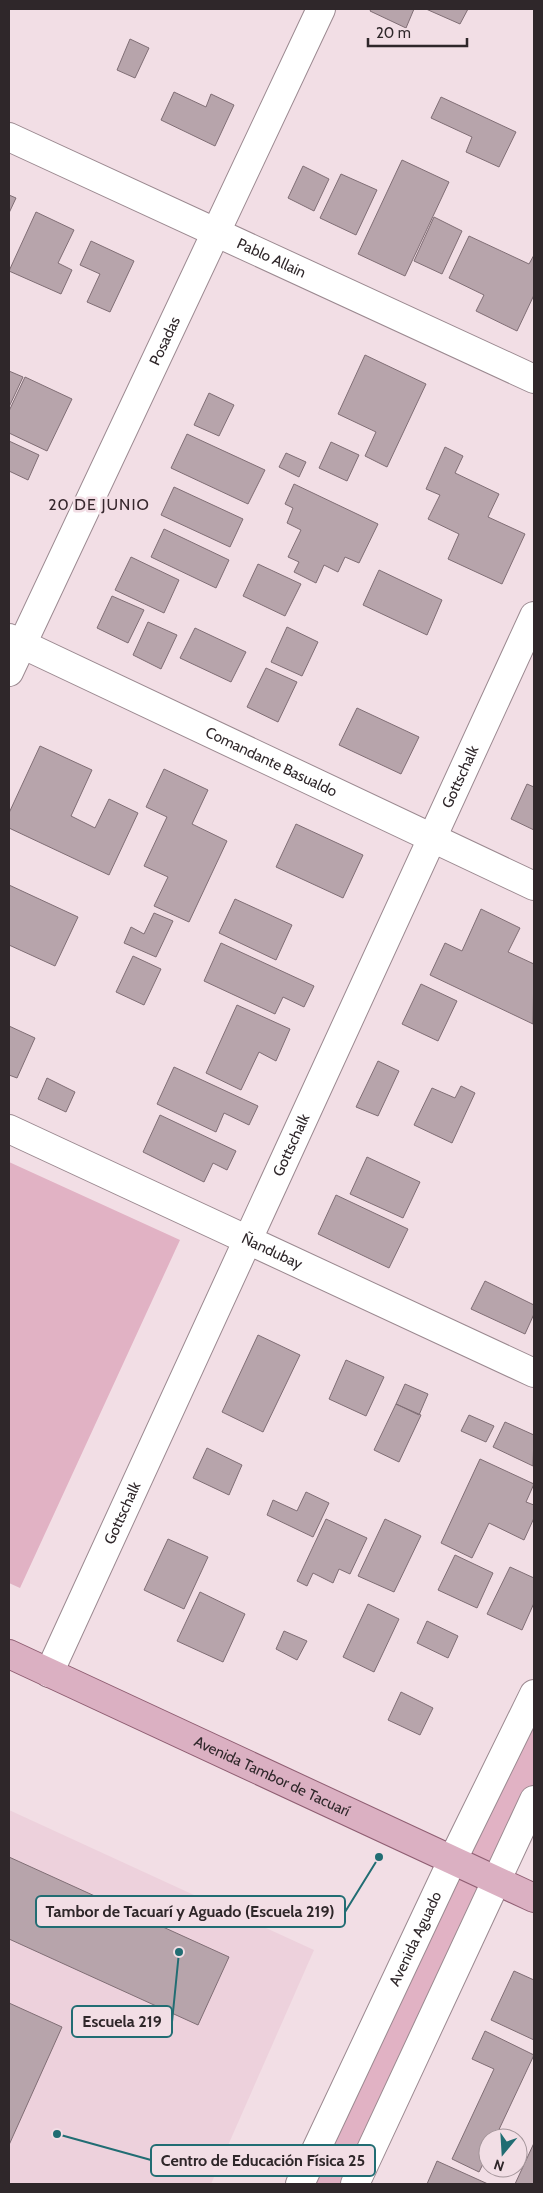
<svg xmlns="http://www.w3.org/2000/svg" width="543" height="2193" font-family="Cabin,sans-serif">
<rect width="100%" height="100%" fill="#f2dee5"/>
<path fill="#edd1dc" d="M9,1810L314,1950L211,2184H9Z"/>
<path fill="#e1b2c4" d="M9,1162L180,1240L20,1588L9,1583Z
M534,1710V1799L355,2184H312Z"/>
<path fill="#b7a4ab" stroke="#806e75" d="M371,9H414L406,28L370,11Z
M426,9H468L460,24Z
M130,39L149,48L135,78L117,70Z
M174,92L206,107L211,94L234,105L215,146L161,120Z
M441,97L516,132L499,167L466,152L472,137L431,118Z
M402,160L449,182L405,276L358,254Z
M303,166L329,179L314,211L288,198Z
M341,174L377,190L356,235L320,218Z
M9,195L16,198L9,213Z
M36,212L74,230L58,263L72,270L61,294L9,271Z
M434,217L462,231L442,274L414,261Z
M469,236L529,264L534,255V295L517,331L476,311L484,295L449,278Z
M91,241L134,261L110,312L87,302L100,274L80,265Z
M365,355L426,384L387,467L365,456L376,432L338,414Z
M9,371L23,377L9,407Z
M25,377L72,399L47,451L9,433V411Z
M209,393L234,405L219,436L194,425Z
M187,434L265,470L248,504L171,468Z
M9,441L39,455L28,480L9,471Z
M331,442L359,455L347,481L319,468Z
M445,447L463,456L455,473L499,494L488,517L525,534L502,584L448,559L459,534L428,519L440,495L426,489Z
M286,453L306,462L299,477L279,467Z
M294,484L378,524L359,563L345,557L338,572L324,565L316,583L294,572L299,562L288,557L301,530L287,523L293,508L285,504Z
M174,487L243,519L230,547L161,515Z
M164,529L229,560L216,588L151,557Z
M131,557L179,580L164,613L115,590Z
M258,564L301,584L285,616L243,596Z
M379,570L442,600L427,635L363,605Z
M112,596L144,610L128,643L97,628Z
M148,622L177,635L161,669L133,655Z
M287,627L318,642L302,676L271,662Z
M195,628L246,652L231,682L180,658Z
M266,668L297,682L278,722L247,707Z
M357,708L419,737L401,774L339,745Z
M40,746L92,770L71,816L95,828L109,799L138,813L109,875L9,828V813Z
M164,769L208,790L192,824L227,841L189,922L154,906L168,877L144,866L167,817L146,807Z
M527,784L534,787V830L511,819Z
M296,824L363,855L343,898L276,867Z
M9,885L78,917L55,966L9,945Z
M235,899L292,925L276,960L219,933Z
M481,909L520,928L508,952L534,964L533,1024L430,975L445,943L462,951Z
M154,913L173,921L156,957L124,943L131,927L144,934Z
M221,943L314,986L304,1007L283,997L275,1014L204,981Z
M133,956L161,969L144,1005L116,992Z
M421,984L457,1001L438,1041L402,1024Z
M237,1005L290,1029L276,1061L259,1052L241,1090L206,1073Z
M9,1026L35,1038L17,1078L9,1075Z
M378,1061L399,1071L378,1116L356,1107Z
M174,1067L258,1106L249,1125L224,1113L216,1132L157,1104Z
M47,1078L75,1092L66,1112L38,1099Z
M461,1086L475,1093L452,1143L414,1125L432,1088L455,1098Z
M160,1115L236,1151L227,1170L213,1163L204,1182L143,1152Z
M367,1157L420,1182L403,1218L350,1194Z
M336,1195L408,1229L389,1268L318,1234Z
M485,1281L534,1305V1314L525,1334L471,1309Z
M258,1335L300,1355L263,1432L222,1412Z
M346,1360L384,1377L366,1416L329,1399Z
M405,1384L428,1394L419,1415L396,1404Z
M396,1404L421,1415L399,1462L374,1450Z
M469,1415L494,1426L486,1442L461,1431Z
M505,1422L534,1435L533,1466L493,1447Z
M207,1448L242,1465L229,1495L193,1478Z
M480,1459L534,1484L526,1502L534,1505V1518L524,1540L489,1523L472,1558L441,1543Z
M306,1492L329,1503L313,1537L267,1515L273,1500L297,1511Z
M326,1519L367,1538L350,1574L339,1569L333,1583L313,1573L307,1586L297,1581Z
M385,1519L421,1536L394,1592L358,1576Z
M168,1539L208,1557L184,1609L144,1590Z
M455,1555L493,1573L477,1608L438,1590Z
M510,1567L534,1578V1603L522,1630L487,1614Z
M200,1592L245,1614L223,1662L177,1641Z
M368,1604L399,1619L374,1672L343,1657Z
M427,1621L458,1636L448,1658L417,1643Z
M284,1631L307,1641L297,1660L276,1649Z
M401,1692L433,1708L420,1735L388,1720Z
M9,1857L229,1957L198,2025L9,1939Z
M514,1971L534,1980V2040L491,2020Z
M9,2003L62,2027L9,2145Z
M485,2031L534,2055L495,2138H488V2154L479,2172L452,2159L494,2069L472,2059Z
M534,2143V2184H515Z
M437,2161L488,2184H427Z"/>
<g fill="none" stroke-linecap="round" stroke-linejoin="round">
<defs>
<g id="street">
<path id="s1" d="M9,137L534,379"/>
<path id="s2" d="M9,638L534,886"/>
<path id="s3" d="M9,672L321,9"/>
<path id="s4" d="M9,1129L534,1373"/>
<path id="s5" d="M49,1673L534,616"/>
</g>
<g id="secondary">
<path id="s6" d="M300,2184L452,1861L534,1694"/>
<path d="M355,2184L534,1800"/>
</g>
<g id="primary">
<path id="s7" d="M9,1654L534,1898"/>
</g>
</defs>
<use href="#street" stroke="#9b8990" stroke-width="30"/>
<use href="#secondary" stroke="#9b8990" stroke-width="30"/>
<use href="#primary" stroke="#8f5e72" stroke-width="30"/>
<use href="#street" stroke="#fff" stroke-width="28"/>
<use href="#secondary" stroke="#fff" stroke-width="28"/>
<use href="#primary" stroke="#dbb0c2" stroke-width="28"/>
</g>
<g text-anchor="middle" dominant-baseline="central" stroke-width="5" stroke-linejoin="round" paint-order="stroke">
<g font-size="15" fill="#2f272a" stroke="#f2dee5">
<text stroke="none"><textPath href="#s1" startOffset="289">Pablo Allain</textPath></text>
<text stroke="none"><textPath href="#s3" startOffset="366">Posadas</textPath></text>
<text stroke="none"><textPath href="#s2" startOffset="290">Comandante Basualdo</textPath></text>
<text stroke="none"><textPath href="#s5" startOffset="986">Gottschalk</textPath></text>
<text stroke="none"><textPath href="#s5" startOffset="581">Gottschalk</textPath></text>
<text stroke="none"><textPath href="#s4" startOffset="290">Ñandubay</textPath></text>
<text stroke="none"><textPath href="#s5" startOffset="176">Gottschalk</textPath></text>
<text stroke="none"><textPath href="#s7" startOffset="290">Avenida Tambor de Tacuarí</textPath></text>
<text stroke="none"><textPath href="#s6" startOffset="271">Avenida Aguado</textPath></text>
</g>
<g font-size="16" letter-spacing="1" fill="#36272d" stroke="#f2dee5">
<text x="99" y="504">20 DE JUNIO</text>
</g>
</g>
<path fill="none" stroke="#216d73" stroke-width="2" d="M379 1857L345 1912M179 1952L172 2022M57 2134L151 2160"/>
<g fill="#216d73" stroke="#f2dee5" stroke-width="2">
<circle cx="379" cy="1857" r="5"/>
<circle cx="179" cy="1952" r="5"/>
<circle cx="57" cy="2134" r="5"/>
</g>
<g fill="#f2dee5" stroke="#216d73" stroke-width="2">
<rect x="36" y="1896" width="309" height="31" rx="5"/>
<rect x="72" y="2006" width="100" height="31" rx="5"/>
<rect x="151" y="2145" width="224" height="31" rx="5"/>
</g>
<g font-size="16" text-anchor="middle" font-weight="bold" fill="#2f272a">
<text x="190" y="1917">Tambor de Tacuarí y Aguado (Escuela 219)</text>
<text x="122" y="2027">Escuela 219</text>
<text x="263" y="2166">Centro de Educación Física 25</text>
</g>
<rect width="543" height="2193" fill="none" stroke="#2f272a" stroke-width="20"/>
<g transform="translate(503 2153) rotate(198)"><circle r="24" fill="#f2dee5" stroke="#a4959a"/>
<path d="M0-4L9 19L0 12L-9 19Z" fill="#216d73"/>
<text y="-8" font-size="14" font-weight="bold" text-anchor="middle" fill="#2f272a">N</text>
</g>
<path d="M368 38v8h99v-8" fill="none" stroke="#2f272a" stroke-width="2.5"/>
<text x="376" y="38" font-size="15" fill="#2f272a" stroke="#f2dee5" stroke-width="4" paint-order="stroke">20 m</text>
</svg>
